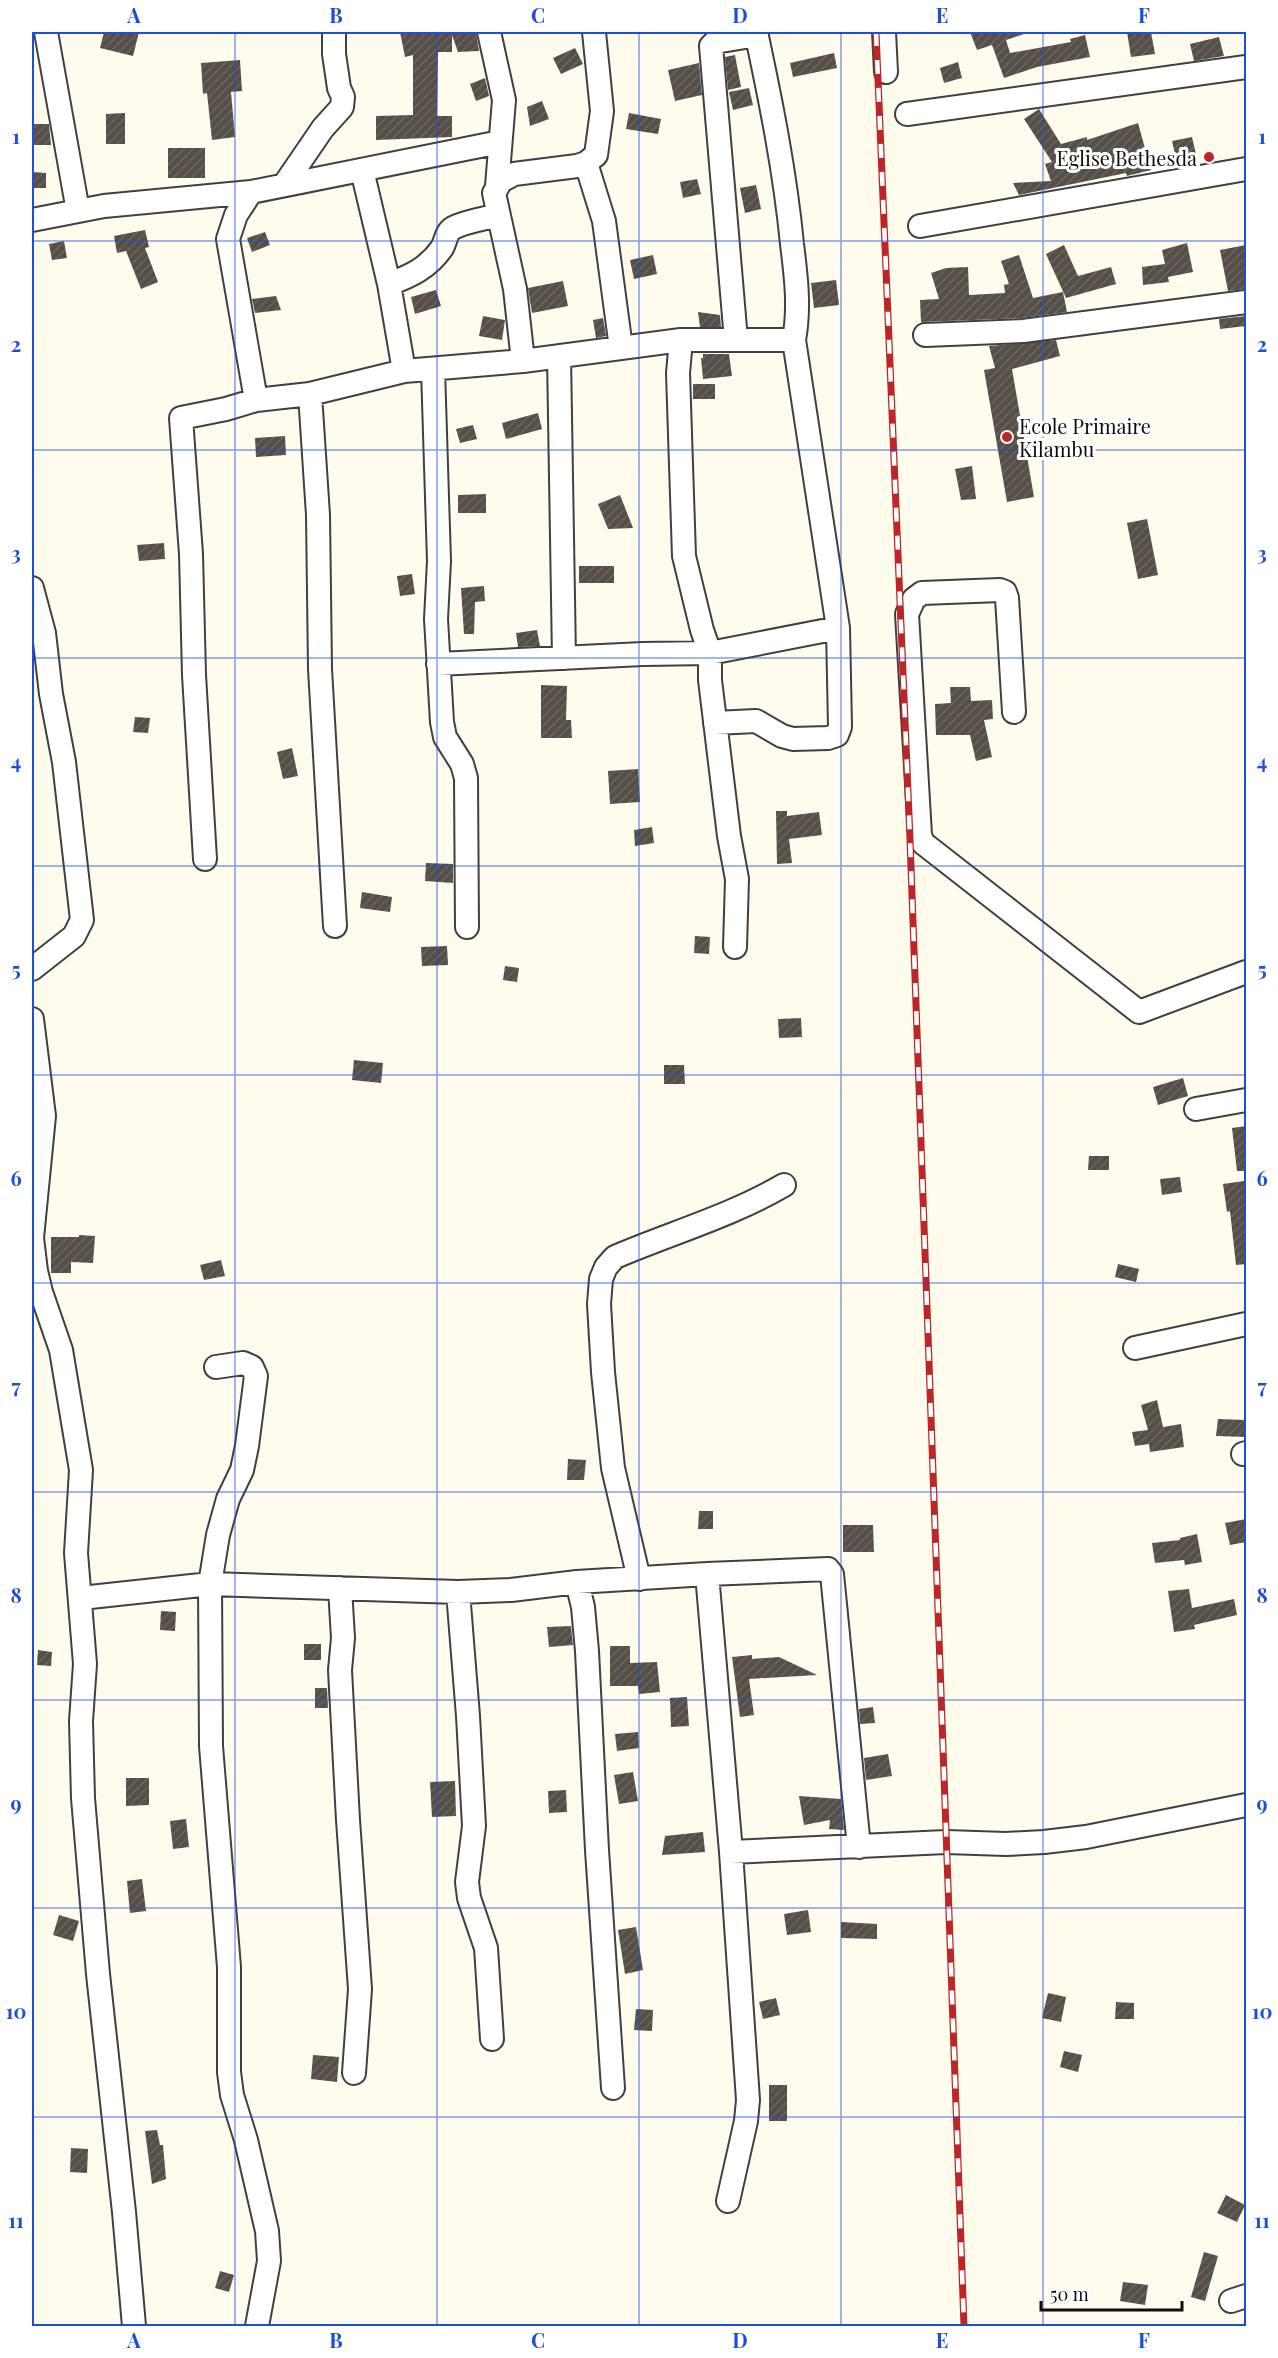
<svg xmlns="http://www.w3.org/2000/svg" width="1278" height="2358" font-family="'Playfair Display',serif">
<defs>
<pattern id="building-hatch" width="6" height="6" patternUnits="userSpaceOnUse" patternTransform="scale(1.5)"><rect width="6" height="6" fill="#564f49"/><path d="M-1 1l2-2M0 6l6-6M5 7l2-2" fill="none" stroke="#69645f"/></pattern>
</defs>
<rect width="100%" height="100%" fill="#fffced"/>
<path fill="url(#building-hatch)" d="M104,32H139L133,56L100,48Z
M400,32H476L479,51L458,52L452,35V52H438L437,116H452V137L376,140V116L413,115V55L405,57Z
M970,32H1024V34L1006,40L1010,53L1071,42L1070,39L1085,35L1090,57L1037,67L1004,78L992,45L977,50Z
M1127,32H1151L1155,54L1131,57Z
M1219,37L1224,56L1194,61L1190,44Z
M575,48L583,64L561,74L553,58Z
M834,53L837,68L793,77L790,63Z
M735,55L741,87L728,90L725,57Z
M240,60L242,91L231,92L235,137L212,140L207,93L203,94L201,63Z
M958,62L962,78L944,83L940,68Z
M699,63L702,95L675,101L668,70Z
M485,78L489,96L476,101L470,84Z
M749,88L753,105L733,110L729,92Z
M542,101L549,119L530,126L527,107Z
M1039,109L1061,144L1087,137V140L1138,123L1151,170L1127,176L1126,173L1019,195L1013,183L1051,181L1045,164L1052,162L1024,119Z
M125,113V144H106V114Z
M629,113L661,119L658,134L626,129Z
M32,124H49L51,145H32Z
M1192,137L1198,163L1178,167L1172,141Z
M168,148H205V178H168Z
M32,172L46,173V188H32Z
M697,179L701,194L683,198L680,182Z
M756,185L761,209L745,213L740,188Z
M145,230L149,247L145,248L158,282L141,289L126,251L117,253L114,236Z
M265,232L270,245L252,252L247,238Z
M64,241L67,258L52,260L49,244Z
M1187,243L1193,272L1168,277L1169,282L1143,285L1142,267L1165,264L1162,250Z
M1064,245L1078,276L1111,267L1116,284L1066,298L1046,254Z
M1246,245V289L1228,291L1220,250Z
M653,255L657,274L634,279L630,260Z
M1019,255L1033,298L1063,292L1067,312L1022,318L921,322L920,300L939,299L931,273L946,268L968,267L969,295L1005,293L1004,285L1009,284L1001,261Z
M836,280L839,305L814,308L811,283Z
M563,281L568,306L532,313L528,288Z
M436,290L441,306L415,314L411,297Z
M276,296L281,310L255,313L252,299Z
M698,312L720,315L721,327H700Z
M483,316L505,320L502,340L479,336Z
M1246,316V326L1220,329L1219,319Z
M603,318L606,336L596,338L593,320Z
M1056,340L1060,356L1012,369L1034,497L1007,502L984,370L995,368L989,346Z
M703,354H729L732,376L703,379L701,358H703Z
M693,384H715V399H693Z
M538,413L542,429L506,439L502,423Z
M473,425L477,439L460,443L456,429Z
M285,436L286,455L256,457L255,438Z
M972,466L976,499L961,500L955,469Z
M486,494V513H458V495Z
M620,495L633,528L608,529L598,504Z
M1147,519L1158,575L1138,579L1127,523Z
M164,543L165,559L139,561L137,545Z
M579,566H614V583H579Z
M412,574L415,594L400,596L397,576Z
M484,586L485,601L475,602L474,634H464L461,588Z
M537,630L540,646L518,647L516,633Z
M541,685L567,686L566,720H571L572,738H541Z
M950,687H970L971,701L992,700L993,719L984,720L992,757L976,761L970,735H936L935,704L951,703Z
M135,717L150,718L148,733L133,732Z
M292,748L298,776L283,779L277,752Z
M638,769L640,802L610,804L608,771Z
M776,811H787V816L819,812L822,835L789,839L792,863L777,864Z
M652,827L654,843L635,846L634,830Z
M426,863L453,864V883L425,881Z
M362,892L392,897L390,912L360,908Z
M695,936L710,937L709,954L694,953Z
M447,946L448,965L422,966L421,947Z
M505,966L519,968L517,982L503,980Z
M801,1018L802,1037L779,1038L778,1019Z
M354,1060L383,1063L381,1083L352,1080Z
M664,1065H684L685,1084H664Z
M1183,1078L1188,1096L1158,1105L1153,1087Z
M1246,1126V1171H1237L1232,1128Z
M1089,1156H1109V1170H1088Z
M1180,1177L1182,1192L1162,1195L1160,1179Z
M1244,1181L1246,1200V1264L1236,1265L1230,1211L1227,1212L1223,1184Z
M79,1235L95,1236L93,1263L71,1262V1273H51V1237H79Z
M221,1260L225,1276L204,1280L200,1265Z
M1118,1264L1139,1269L1136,1282L1115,1277Z
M1157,1400L1163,1427L1181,1424L1184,1447L1150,1452L1149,1444L1135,1446L1132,1432L1148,1430L1141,1405Z
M1218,1419L1246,1420V1437L1216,1436Z
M568,1459L586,1460L584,1480H567Z
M699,1511H713V1529H698Z
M1246,1519V1542L1230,1545L1225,1523Z
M843,1525H873L874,1552H843Z
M1197,1534L1202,1562L1185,1565L1184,1560L1155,1563L1152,1543L1180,1540V1538Z
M1189,1589L1192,1608L1234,1599L1237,1615L1194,1625L1195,1629L1174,1632L1168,1591Z
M161,1611L176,1612L175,1631L160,1630Z
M571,1626L573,1645L549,1647L547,1627Z
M304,1644H321V1660H304Z
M610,1646H630V1663L657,1662L660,1692L639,1694L638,1686H610Z
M38,1650L52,1652L51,1666L37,1665Z
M752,1655V1659L779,1657L817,1675L749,1679L754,1715L740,1717L732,1657Z
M315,1688H327L328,1708H315Z
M687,1697L689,1726L671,1727L670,1698Z
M873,1707L875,1723L860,1724L859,1709Z
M638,1732L639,1748L617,1751L615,1734Z
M888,1754L892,1776L866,1780L864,1758Z
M633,1772L638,1801L619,1804L614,1775Z
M126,1778H149V1805L126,1806Z
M455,1781L456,1816L432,1817L430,1782Z
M566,1790L567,1812L549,1813L548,1791Z
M799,1796L841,1799L844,1830L829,1829L830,1820L804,1825Z
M186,1819L189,1847L173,1849L170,1821Z
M703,1832L705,1852L662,1855L665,1836Z
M142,1879L146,1911L130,1913L127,1881Z
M808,1910L811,1932L787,1935L784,1914Z
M59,1915L79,1921L73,1941L53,1935Z
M841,1922L877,1924V1939L841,1938Z
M636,1927L643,1970L625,1974L618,1930Z
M1048,1993L1066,1997L1061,2022L1042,2018Z
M776,1998L780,2015L763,2019L759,2002Z
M1116,2002L1134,2003V2019H1115Z
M636,2009L653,2010L652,2031L634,2030Z
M1064,2051L1082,2055L1078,2072L1060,2067Z
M313,2055L339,2057L337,2082L311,2079Z
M769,2085H787V2121H769Z
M157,2130L160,2145H163L166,2179L152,2184L145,2131Z
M71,2148L88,2149L87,2173L70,2172Z
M1226,2195L1245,2205L1237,2222L1217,2213Z
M1204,2252L1218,2256L1205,2301L1191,2297Z
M220,2271L234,2275L229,2292L215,2288Z
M1123,2282L1148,2285L1145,2305L1120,2301Z"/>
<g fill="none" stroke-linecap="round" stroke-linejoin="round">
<defs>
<path id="minor" d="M46,32L78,211
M489,32L504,100L497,186
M884,32L886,72
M907,114L1246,67
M586,163L604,221L621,348
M362,170L389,284L404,371
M284,185L323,128L342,107L343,97L339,88L334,54V32
M251,192L236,215L228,239L256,400
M32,220L104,206L251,192L500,142
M920,226L1246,169
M389,284C411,276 428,268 442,248C446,241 446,232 453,228C466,221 484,219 498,215
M925,335L1023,331L1246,302
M681,340L678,373L684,556L702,630L710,653V680L729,836L737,879L735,947
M736,340L711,46L715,42L757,35
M559,356L564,658
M523,361L515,289L494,193L501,181L514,174L577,166L586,163L596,155L602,111L594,32
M433,369L439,561L436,619L442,722L445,737L462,764L466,778L467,927
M310,394L318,515L320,669L335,926
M32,588L44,633L51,694L64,762L82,920L74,936L32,969
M438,664L643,654L710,653L838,628
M1014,712L1007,598L1005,592L1000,590L922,593L914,599L907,614L920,835L923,843L1139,1012L1246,972
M715,723L756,721L782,736L793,739L828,738L837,735L840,727L838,628L794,340C800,307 796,276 792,244C785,172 771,102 756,32
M205,859L194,675L191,554L181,418L226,409L256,400L310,394L404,371L523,361L681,340H794
M32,1019L44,1116L32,1238L36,1271L41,1292L61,1350L81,1470L76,1553L85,1664L81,1721L83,1798L98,1974L124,2212L134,2326
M1196,1109L1246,1100
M1135,1348L1246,1324
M216,1367L243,1363L252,1367L256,1376L247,1446L242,1470L228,1499L218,1535L210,1584L211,1746L229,1967V2072L232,2095L246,2140L267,2231L269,2261L257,2326
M1243,1454L1246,1453
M707,1574L731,1852L748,2100L746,2121L728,2201
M639,1579L613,1468L603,1372L599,1304L601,1279L606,1267L615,1257C671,1233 731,1216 784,1185
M577,1582L583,1607L587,1651L597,1850L613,2088
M340,1588L343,1638L340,1670L348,1820L360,1989L354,2073
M458,1592L468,1716L474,1826L467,1882L469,1898L486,1948L492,2039
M81,1598L210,1584L458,1592L511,1590L577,1582L707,1574L828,1569L832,1574L859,1847
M731,1852L946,1842L1006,1844L1044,1842L1086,1837L1246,1805
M1231,2301L1246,2296"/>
</defs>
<use href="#minor" stroke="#404040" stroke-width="26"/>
<use href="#minor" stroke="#fff" stroke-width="22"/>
<defs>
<path id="rail" d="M876,32L910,839L964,2326"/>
</defs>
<use href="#rail" stroke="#bc2626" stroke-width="7"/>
<use href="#rail" stroke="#fff" stroke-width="4.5" stroke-dasharray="14" stroke-linecap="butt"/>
</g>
<path fill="none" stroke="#1d4ed8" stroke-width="1.5" stroke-opacity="0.55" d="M235,32V2326M437,32V2326M639,32V2326M841,32V2326M1043,32V2326M32,241H1246M32,450H1246M32,658H1246M32,866H1246M32,1075H1246M32,1283H1246M32,1492H1246M32,1700H1246M32,1908H1246M32,2117H1246"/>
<g fill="#bc2626" stroke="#fff" stroke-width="2">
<circle cx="1209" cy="157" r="6"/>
<circle cx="1007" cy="437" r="6"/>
</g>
<g text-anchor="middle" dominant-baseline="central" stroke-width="6" stroke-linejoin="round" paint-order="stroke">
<g font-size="20" fill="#0d0d0d" stroke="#fff" text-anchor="end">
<text x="1197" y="157">Eglise Bethesda</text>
<text x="1019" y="425" text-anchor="start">Ecole Primaire<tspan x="1019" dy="23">Kilambu</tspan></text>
</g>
</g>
<rect width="1278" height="2358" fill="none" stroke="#ffffff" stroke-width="66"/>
<path d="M1041 2301v9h141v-9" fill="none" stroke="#0d0d0d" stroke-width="3"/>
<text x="1050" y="2301" font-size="18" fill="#0d0d0d" stroke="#ffffff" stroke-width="4.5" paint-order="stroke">50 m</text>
<rect x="33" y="33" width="1212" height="2292" fill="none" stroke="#1d4ed8" stroke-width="2"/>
<g font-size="20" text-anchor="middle" font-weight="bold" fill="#1d4ed8">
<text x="134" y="23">A</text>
<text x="336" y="23">B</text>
<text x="538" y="23">C</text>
<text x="740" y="23">D</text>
<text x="942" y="23">E</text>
<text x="1144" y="23">F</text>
<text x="16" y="144">1</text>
<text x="1262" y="144">1</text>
<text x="16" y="352">2</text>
<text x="1262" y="352">2</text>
<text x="16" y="561">3</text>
<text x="1262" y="561">3</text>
<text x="16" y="769">4</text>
<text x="1262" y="769">4</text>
<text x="16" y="977">5</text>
<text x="1262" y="977">5</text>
<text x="16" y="1186">6</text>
<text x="1262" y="1186">6</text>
<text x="16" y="1394">7</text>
<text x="1262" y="1394">7</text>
<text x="16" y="1603">8</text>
<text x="1262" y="1603">8</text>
<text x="16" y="1811">9</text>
<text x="1262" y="1811">9</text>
<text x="16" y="2019">10</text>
<text x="1262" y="2019">10</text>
<text x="16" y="2228">11</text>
<text x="1262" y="2228">11</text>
<text x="134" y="2348">A</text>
<text x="336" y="2348">B</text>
<text x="538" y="2348">C</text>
<text x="740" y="2348">D</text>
<text x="942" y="2348">E</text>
<text x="1144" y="2348">F</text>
</g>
</svg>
